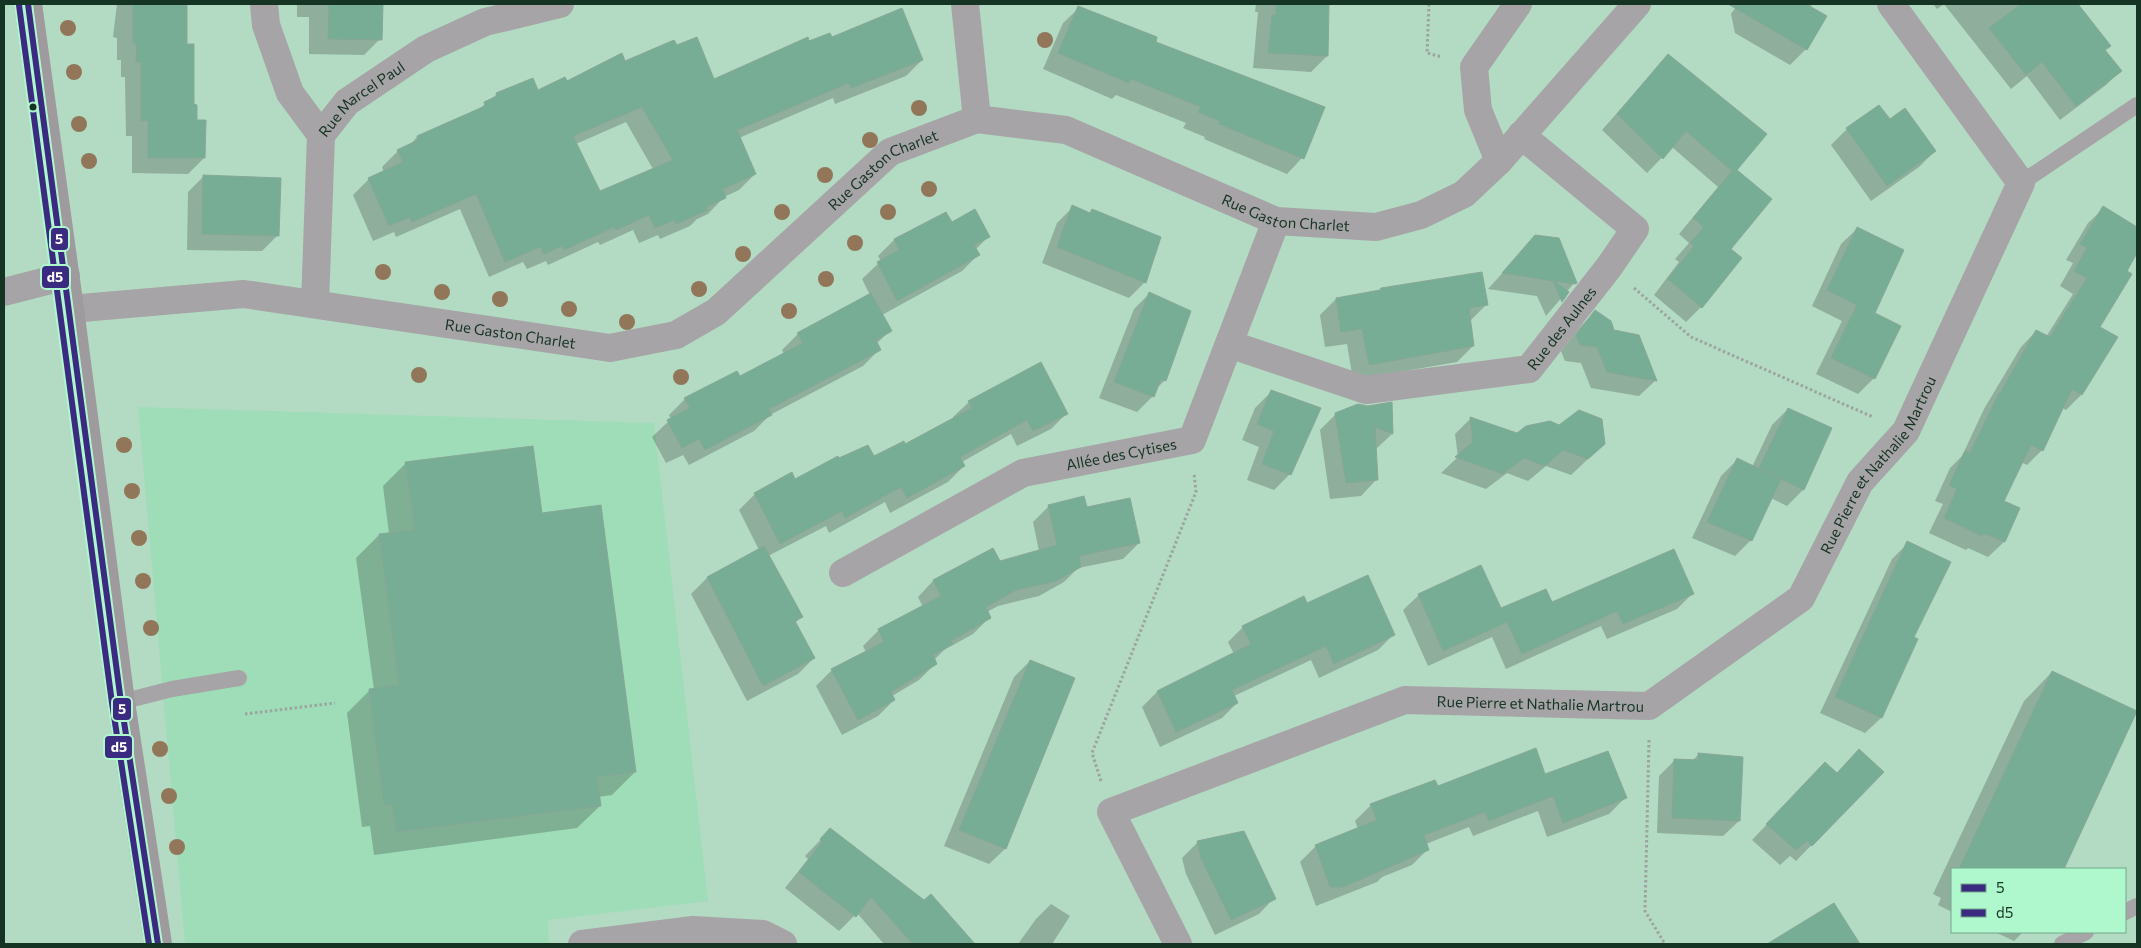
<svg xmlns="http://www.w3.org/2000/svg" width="2141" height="948" font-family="Commissioner,sans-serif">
<rect width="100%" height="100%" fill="#b3dac3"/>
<path fill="#9fddb9" d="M138,407L654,423L708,901L548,920L549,944H185Z"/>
<path fill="#0003" fill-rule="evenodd" d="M117,4H186V46L193,105L204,158L188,174L132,173V136H126L125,77H121V60H117V38L113,37Z
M297,4H382L380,39L364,55L309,54V17H297Z
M1256,4H1328L1327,56L1311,72L1253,68L1258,12H1255Z
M1738,4H1812L1810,7L1806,49L1790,65L1735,33L1731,14Z
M1933,4H2077L2109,45L2104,50L2121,70L2106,85L2060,120L2027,76L2011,89L1944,4L1937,9Z
M1079,8L1154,43L1302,158L1287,174L1204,139L1205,137L1183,128L1186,123L1116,95L1112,99L1043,69L1063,23Z
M831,38L922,60L906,76L835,104L833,98L739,138L755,174L739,190L724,197L708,214L697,219L690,226L660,239L658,235L639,243L633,230L600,245L598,242L548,265L546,261L527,269L523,262L489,277L460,209L396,237L394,232L373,241L353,195L369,179L384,172L382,167L398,151L409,146L417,137L478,110L497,94L537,91L624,62L713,80L808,43ZM626,122L653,169L599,192L576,144Z
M1668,55L1735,170L1729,249L1701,307L1686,322L1654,295L1679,262L1675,259L1689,243L1679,234L1718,187L1672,147L1647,173L1602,130Z
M1890,121L1935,151L1919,167L1871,201L1831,145L1847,129Z
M204,176L278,235L262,251L187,250L188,192Z
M1073,207L1089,214L1092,210L1145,282L1129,298L1042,263L1057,223Z
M2104,208L2137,228V250L2099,327L2116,337L2081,395L2066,410L2062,408L2042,450L2027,465L2021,462L2003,502L2018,509L2004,542L1988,557L1968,548L1966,550L1929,533L1943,504L1935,501L1950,468L1962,456L1984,409L2021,347L2036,331L2046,337L2073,294L2060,286L2073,263L2066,260L2088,223Z
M946,213L951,223L988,237L975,250L978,255L962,271L882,315L890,331L876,344L879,350L863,366L770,415L754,431L689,465L683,455L666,463L652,437L671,419L669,415L685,399L739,378L784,354L782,350L798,334L870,295L862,279L881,261L878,256L894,240Z
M1857,229L1874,378L1858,394L1816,374L1842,321L1812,306L1841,244Z
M1536,236L1575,282L1546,316L1537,296L1488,289Z
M1150,293L1165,380L1156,389L1153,396L1137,412L1099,398L1134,309Z
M1336,299L1486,305L1470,321L1473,346L1457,362L1353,380L1347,344L1325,347L1320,315Z
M1595,312L1655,381L1639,396L1591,388L1581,363L1565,361L1561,351L1579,328Z
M1271,392L1290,474L1274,490L1247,480L1259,447L1242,440L1255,408Z
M969,402L1067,413L1051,429L1017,446L1011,434L962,462L964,466L948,482L890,513L885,502L829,533L826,526L768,556L802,616L795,623L814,658L798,674L747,701L691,594L707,578L759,550L739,510L755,494L874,458L905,446L954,419L953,417Z
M1358,405L1392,434L1376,449H1375L1376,480L1361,496L1330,499L1320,430L1336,414Z
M1788,409L1831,428L1803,490L1787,506L1771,498L1751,540L1735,556L1692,538L1721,476L1737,460L1752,467L1772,425Z
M1470,419L1517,435L1559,427L1604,444L1571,475L1546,466L1528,481L1507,473L1486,489L1441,473L1458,457L1455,434Z
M406,463L635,772L612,795L598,797L600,806L577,828L374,855L370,826L362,827L347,713L370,690H374L356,558L379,535L389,534L383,486Z
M1049,506L1086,508L1139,543L1123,559L1078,568L1064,582L1039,596L998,606L987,612L989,618L973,634L944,650L934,660L935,664L919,680L892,696L894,700L878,716L842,735L816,686L832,670L866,652L863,646L879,630L923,607L918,597L933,581L992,550L999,562L1039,551L1033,522Z
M1908,543L1912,638L1916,640L1881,718L1865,733L1820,713L1892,559Z
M1692,594L1677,609L1607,639L1601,626L1506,669L1492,637L1428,666L1403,610L1419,595L1500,610L1551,603Z
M1306,605L1393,635L1378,650L1319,678L1311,660L1234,696L1237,703L1222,718L1160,747L1142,707L1157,692L1234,654L1228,642L1243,627Z
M1030,661L1074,679L1005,849L989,864L944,846L1014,677Z
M2052,672L2136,712L2063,869H1952V912L1938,905L1941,898L1933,894L2024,701Z
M1699,754L1739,821L1723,836L1657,833L1659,776L1675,760L1692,761Z
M1882,772L1796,861L1790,856L1780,865L1752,840L1809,780L1837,774Z
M1545,776L1625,798L1609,814L1547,837L1538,811L1473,836L1469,827L1426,844L1428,849L1412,865L1382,877L1377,882L1316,906L1300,862L1316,846L1358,829L1355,821L1371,805L1437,788Z
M830,830L924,902L931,896L974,944H884L857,913L839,931L785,888L808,859L805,856Z
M1198,842L1274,898L1259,914L1215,935L1186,874L1182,858Z
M1051,904L1070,916L1052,944H1018L1036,919Z
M1833,905L1858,944H1770L1772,943Z
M1995,932H2023L2014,941Z"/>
<path fill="#77ad95" stroke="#88a796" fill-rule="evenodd" d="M133,4H187V44H194V104L197,105V120H206L205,158H148V120L141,121V62H136L137,44H133Z
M329,4H383L382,40L328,39Z
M1276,4H1329L1328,56L1268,53L1272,15H1276Z
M1728,4H1806L1827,16L1807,50Z
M2021,4H2078L2111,46L2105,50L2122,71L2076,106L2042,62L2026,75L1989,28Z
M1078,6L1157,37L1156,42L1325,107L1304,159L1219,124L1220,121L1198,112L1201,107L1131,79L1129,83L1058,53Z
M902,8L923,60L851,88L849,83L737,130L756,174L723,189L726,198L706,207L708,210L676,224L674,220L655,228L649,215L616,230L614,227L564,250L562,246L544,254L540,247L505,262L476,194L412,222L410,217L389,226L368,178L403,162L397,150L418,140L417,136L485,106L484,102L497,96L496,93L533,78L538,90L565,77L567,81L622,53L625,61L674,40L677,45L697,37L714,79L808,37L809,41L830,33L832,37ZM642,107L673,160L600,191L573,136Z
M1668,54L1767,134L1737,170L1772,199L1731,249L1742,258L1702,308L1668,279L1694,246L1690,243L1704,227L1693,218L1732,171L1686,131L1663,159L1617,114Z
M1879,105L1890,119L1905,108L1936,151L1887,186L1846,128Z
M203,175L281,178L279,236L202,234Z
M1072,205L1090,213L1092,209L1161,237L1146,283L1057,247Z
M2103,206L2137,227V253L2127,271L2132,274L2100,327L2118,337L2082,395L2072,389L2043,451L2031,445L2004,501L2020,508L2005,542L1983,533L1982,536L1944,518L1957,489L1949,485L1965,451L1970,453L1999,393H2000L2036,330L2050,337L2087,278L2074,271L2087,248L2080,244Z
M975,209L990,237L974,245L980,255L897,301L877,262L899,250L894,239L946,212L952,222Z
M1857,227L1904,250L1875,313L1901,326L1875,379L1831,358L1857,305L1827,290Z
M1535,235L1559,238L1577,283L1575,284L1554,281L1569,292L1562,302L1553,281L1502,273Z
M1482,272L1488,305L1469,308L1474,346L1369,365L1362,329L1341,332L1336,298L1380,290L1381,288Z
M1149,292L1191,311L1166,381L1161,379L1154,397L1114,382Z
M871,293L892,331L876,340L881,350L769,409L772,415L705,450L699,439L682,448L667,420L690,408L684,398L737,371L740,376L803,343L797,333Z
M1595,310L1611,321L1614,330L1639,335L1657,381L1607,372L1597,347L1580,345L1576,335Z
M1041,362L1068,414L1033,431L1027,420L960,457L965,466L907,498L901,487L845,518L842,511L780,544L754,493L792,472L795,479L838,456L839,458L868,445L874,456L904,441L905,444L972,408L968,401Z
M1271,390L1321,408L1291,475L1262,464L1274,431L1257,424Z
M1392,402L1393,434L1375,427L1378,480L1346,483L1335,413L1358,404L1368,406Z
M1788,408L1832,428L1804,490L1759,468Z
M1579,410L1602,419L1605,444L1588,459L1563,450L1545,466L1524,458L1503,474L1455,457L1473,442L1470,417L1517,433L1526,426L1550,421L1559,425Z
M533,446L542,513L601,505L636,772L597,777L601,806L396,832L392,804L384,805L369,689L399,685L379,534L415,530L405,462Z
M1737,458L1781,479L1752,541L1707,522Z
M1084,496L1087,507L1130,498L1140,543L1079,556L1081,567L1056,581L1016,590L986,607L991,618L951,641L953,644L933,655L937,664L891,692L895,700L858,720L831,669L884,642L878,629L941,596L933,580L993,548L1000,561L1057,545L1048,505Z
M1907,541L1951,562L1914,637L1918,639L1882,718L1835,697Z
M764,546L803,617L795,621L815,658L763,686L707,577Z
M1674,549L1694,594L1623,624L1617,611L1522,654L1507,622L1443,651L1418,594L1481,565L1501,608L1546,589L1552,602Z
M1368,575L1395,635L1334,664L1326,646L1232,690L1238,703L1176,732L1157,691L1251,644L1242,626L1304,596L1307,603Z
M1030,660L1075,678L1006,849L959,830Z
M2052,671L2137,711L2064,869H1959Z
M1536,748L1545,774L1608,751L1627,798L1563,823L1553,796L1489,821L1485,812L1424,835L1429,850L1343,887H1330L1315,845L1377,820L1370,804L1435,780L1438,786Z
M1859,749L1884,772L1812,846L1807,841L1796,850L1766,824L1825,762L1837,773Z
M1698,753L1743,757L1740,821L1672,818L1674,759L1698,760Z
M830,828L924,900L931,894L975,944H913L871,897L856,917L824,892L799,872L822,842L820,839Z
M1244,831L1276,899L1231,920L1201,858L1197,841Z
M1834,903L1860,944H1767Z"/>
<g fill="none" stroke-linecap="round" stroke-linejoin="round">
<path stroke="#9ca4a0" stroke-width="3" stroke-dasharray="2.5 2.5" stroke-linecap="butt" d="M1429,4L1427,53L1442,57
M1634,288L1691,337L1873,417
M245,714L335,703
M1649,740L1645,911L1665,944
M1101,781L1092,753L1196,492L1194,473"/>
<path stroke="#a6a4a6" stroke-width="16" d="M2021,183L2137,105
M121,702L172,689L239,678
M2125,912L2137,906
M2062,944L2086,932"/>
<g stroke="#a6a4a6" stroke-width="28">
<path d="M264,4L266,25L290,93L321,135"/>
<path d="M965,4L977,119"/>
<path d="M1499,161L1478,110L1474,67L1518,4"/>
<path d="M4,292L66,276"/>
<path id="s1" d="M315,304L321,135L347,102L426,49L485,22L560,4"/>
<path id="s2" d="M70,309L244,294L610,348L676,335L716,312L890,152L977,119L1066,130L1276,221L1376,227L1421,215L1464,194L1499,161L1637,4"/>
<path id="s3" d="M1229,344L1366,390L1529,369L1609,267L1635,229L1521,135"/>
<path id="s4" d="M843,573L1023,473L1192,440L1276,221"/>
<path d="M582,944L693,930L763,934L783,944"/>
<path id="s5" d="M1178,944L1111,812L1405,700L1649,706L1801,598L1860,482L1906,431L2021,183L1891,4"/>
</g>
<path stroke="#9e9a9d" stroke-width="28" d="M28,4L70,309L121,702L158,944"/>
<defs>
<path id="bus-1" d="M28,4L121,702L158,944"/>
<path id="bus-2" d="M19,5L112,703L149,944"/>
</defs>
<use href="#bus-1" stroke="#aff8cd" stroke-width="10"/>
<use href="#bus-2" stroke="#aff8cd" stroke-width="10"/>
<use href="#bus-1" stroke="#3b2b80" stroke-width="6"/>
<use href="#bus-2" stroke="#3b2b80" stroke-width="6"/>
</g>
<g fill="#91765a">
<circle cx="68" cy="28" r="8"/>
<circle cx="1045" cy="40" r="8"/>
<circle cx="74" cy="72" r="8"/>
<circle cx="919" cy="108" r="8"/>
<circle cx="79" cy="124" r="8"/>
<circle cx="870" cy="140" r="8"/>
<circle cx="89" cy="161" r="8"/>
<circle cx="825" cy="175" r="8"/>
<circle cx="929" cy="189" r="8"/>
<circle cx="782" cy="212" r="8"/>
<circle cx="888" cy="212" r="8"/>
<circle cx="855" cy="243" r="8"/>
<circle cx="743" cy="254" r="8"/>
<circle cx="383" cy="272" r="8"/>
<circle cx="826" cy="279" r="8"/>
<circle cx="699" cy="289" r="8"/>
<circle cx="442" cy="292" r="8"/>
<circle cx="500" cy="299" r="8"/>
<circle cx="569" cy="309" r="8"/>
<circle cx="789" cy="311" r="8"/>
<circle cx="627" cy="322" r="8"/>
<circle cx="419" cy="375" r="8"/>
<circle cx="681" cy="377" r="8"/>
<circle cx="124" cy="445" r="8"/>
<circle cx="132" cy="491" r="8"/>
<circle cx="139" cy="538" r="8"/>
<circle cx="143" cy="581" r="8"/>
<circle cx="151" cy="628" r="8"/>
<circle cx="160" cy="749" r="8"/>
<circle cx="169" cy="796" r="8"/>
<circle cx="177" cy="847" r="8"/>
</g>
<circle fill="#163424" stroke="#aff8cd" stroke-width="2" cx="33" cy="107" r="4.5"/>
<g text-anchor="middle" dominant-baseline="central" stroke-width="4" stroke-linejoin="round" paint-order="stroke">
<g font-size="15" fill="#163424" stroke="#aff8cd">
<text stroke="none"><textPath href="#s1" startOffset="224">Rue Marcel Paul</textPath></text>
<text stroke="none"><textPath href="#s2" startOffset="879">Rue Gaston Charlet</textPath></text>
<text stroke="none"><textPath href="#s2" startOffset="1314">Rue Gaston Charlet</textPath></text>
<text stroke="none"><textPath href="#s3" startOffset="361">Rue des Aulnes</textPath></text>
<text stroke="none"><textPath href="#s2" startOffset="444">Rue Gaston Charlet</textPath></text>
<text stroke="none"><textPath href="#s4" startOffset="306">Allée des Cytises</textPath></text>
<text stroke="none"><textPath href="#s5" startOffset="1048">Rue Pierre et Nathalie Martrou</textPath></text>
<text stroke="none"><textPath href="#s5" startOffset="598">Rue Pierre et Nathalie Martrou</textPath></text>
</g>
</g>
<g stroke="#aff8cd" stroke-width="2">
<rect x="50" y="227" width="19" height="24" rx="5" fill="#3b2b80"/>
<rect x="41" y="265" width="29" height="24" rx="5" fill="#3b2b80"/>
<rect x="112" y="697" width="20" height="24" rx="5" fill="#3b2b80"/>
<rect x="104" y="735" width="29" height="24" rx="5" fill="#3b2b80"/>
</g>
<g font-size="14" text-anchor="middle" font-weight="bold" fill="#fff">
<text x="59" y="244">5</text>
<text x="55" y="282">d5</text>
<text x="122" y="714">5</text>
<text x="119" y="752">d5</text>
</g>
<rect width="2141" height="948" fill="none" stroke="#163424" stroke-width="10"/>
<rect x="1951" y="868" width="175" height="65" fill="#aff8cd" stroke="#72aa89"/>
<rect x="1961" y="884" width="25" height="8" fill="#3b2b80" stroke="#72aa89"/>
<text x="1996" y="893" font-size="15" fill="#163424">5</text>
<rect x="1961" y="909" width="25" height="8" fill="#3b2b80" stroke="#72aa89"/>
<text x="1996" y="918" font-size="15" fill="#163424">d5</text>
</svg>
